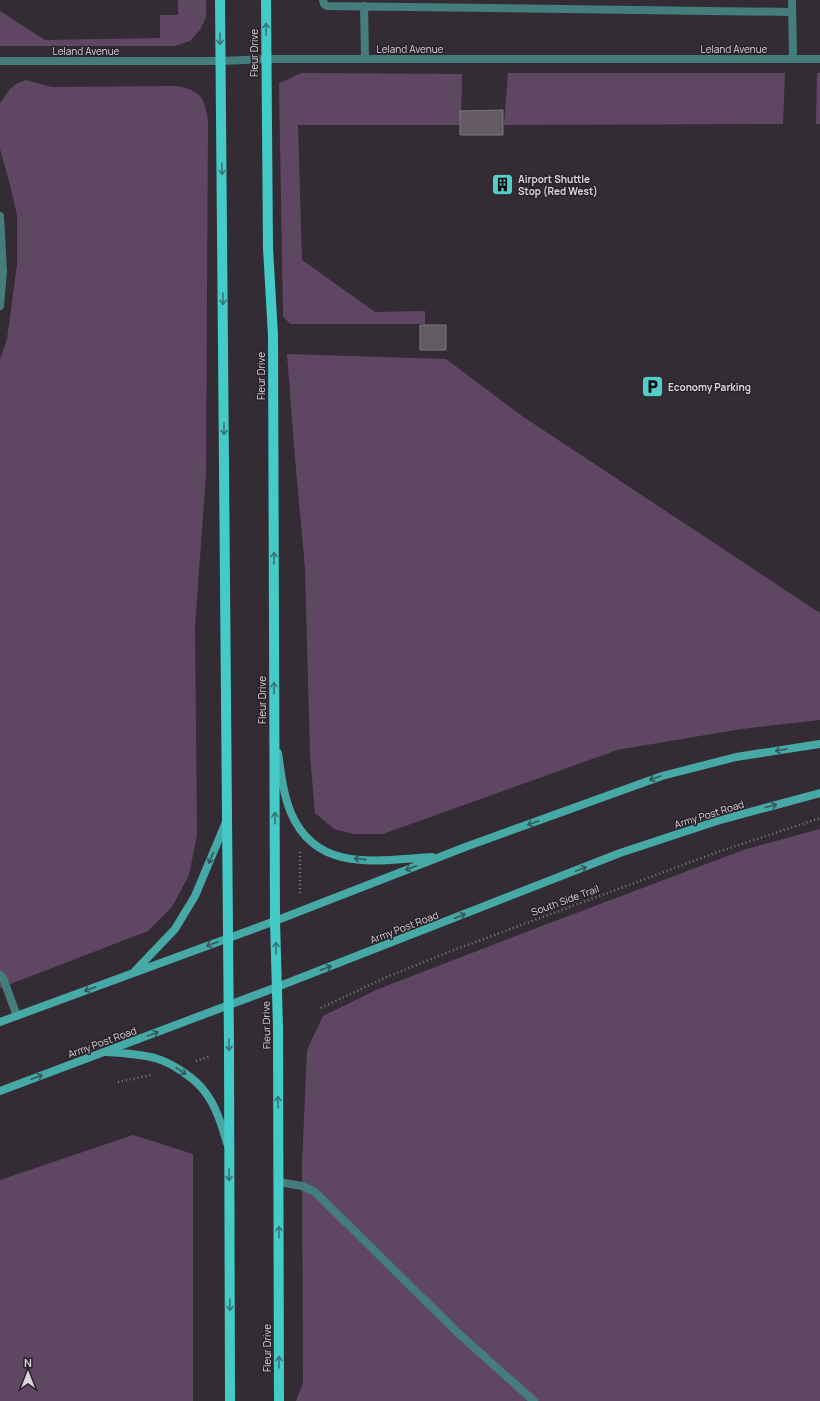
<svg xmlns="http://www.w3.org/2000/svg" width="820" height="1401" font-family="Manrope,sans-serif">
<rect width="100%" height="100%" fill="#332c34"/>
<path fill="#5f4763" d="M178,0H206V17L200,30L190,41L175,46H0V11L45,40L160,38V15H178Z
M302,73L462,74L461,125H298L302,260L375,312L425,311V324H290L283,316L279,83Z
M508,73H785L783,124L504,125Z
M817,73H820V124H816Z
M26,80L52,87L178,86C201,91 204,97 208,120L206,475L195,627L197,835L189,875L172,907L148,931L0,988V359L7,339L17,265V215L9,181L0,149V103L10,89L16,84Z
M287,354L446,359L522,416L820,613V720L741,729L617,750L383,834H354L334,829L315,813L310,755L305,568L295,458Z
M820,829V1401H296L303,1383L302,1164L307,1050L323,1016L376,990L547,924L746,849Z
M133,1135L193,1154V1401H0V1180Z"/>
<path fill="#635a64" stroke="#807781" d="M503,110V135H460V111Z
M497,176H508V193H497Z
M420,325H446V350H420Z"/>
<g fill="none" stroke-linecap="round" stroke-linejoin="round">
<path stroke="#7f7980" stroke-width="2.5" stroke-dasharray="1 3" stroke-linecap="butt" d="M300,852V893
M321,1008L382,979L446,953L715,853L820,818
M196,1061L211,1056
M118,1082L151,1075"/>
<path stroke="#447d7b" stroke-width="8" d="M323,0L324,4L327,6L792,12
M792,0L793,59
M364,6L365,59
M0,61H220
M0,216L3,272L0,306
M0,975L3,978L17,1016
M279,1182L302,1186L315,1192L458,1333L534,1401"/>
<path stroke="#447d7b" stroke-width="8" d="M220,61L265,59H820"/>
<path stroke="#46a9a6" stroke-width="8" d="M278,753C281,773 283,794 291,813C317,874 379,860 432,857
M135,971L175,929L195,896L226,822
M0,1022L275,921L468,846L662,776L736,757L820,744
M106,1052C122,1053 139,1054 155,1058C172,1063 195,1078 205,1092C216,1106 222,1126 227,1143
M0,1091L277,987L620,853L717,821L820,793"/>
<path stroke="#44cbc7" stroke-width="10" d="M220,0L229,1048L230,1401
M266,0L268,248L273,336L275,921L278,1027L279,1401"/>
</g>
<defs><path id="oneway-shaft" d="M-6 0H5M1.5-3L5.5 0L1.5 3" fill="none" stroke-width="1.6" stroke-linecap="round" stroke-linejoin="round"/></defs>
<g stroke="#367678">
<use href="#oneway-shaft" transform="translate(266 29) rotate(-90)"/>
<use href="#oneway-shaft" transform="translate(220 39) rotate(90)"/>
<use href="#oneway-shaft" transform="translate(222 169) rotate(89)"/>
<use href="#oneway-shaft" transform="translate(223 299) rotate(89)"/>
<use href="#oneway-shaft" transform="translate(224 429) rotate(90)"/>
<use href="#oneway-shaft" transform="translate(274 558) rotate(-90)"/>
<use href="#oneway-shaft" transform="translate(274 688) rotate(-90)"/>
<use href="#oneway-shaft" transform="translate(275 818) rotate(-90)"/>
<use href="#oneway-shaft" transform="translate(276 948) rotate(-91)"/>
<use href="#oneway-shaft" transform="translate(229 1045) rotate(89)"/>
<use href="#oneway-shaft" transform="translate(278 1102) rotate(-90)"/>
<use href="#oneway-shaft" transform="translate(229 1175) rotate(90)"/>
<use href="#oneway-shaft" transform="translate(279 1232) rotate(-90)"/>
<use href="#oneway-shaft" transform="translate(230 1305) rotate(90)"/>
<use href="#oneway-shaft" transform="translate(279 1362) rotate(-90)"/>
</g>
<g stroke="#35585c">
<use href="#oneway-shaft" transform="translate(781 750) rotate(171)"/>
<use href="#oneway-shaft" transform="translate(655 778) rotate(160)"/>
<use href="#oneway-shaft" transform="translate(771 806) rotate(-15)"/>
<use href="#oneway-shaft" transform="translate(533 823) rotate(160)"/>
<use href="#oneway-shaft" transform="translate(211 858) rotate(113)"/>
<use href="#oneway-shaft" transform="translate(360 859) rotate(-174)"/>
<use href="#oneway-shaft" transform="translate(411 868) rotate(159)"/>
<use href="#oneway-shaft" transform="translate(581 869) rotate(-21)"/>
<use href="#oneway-shaft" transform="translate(460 916) rotate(-21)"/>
<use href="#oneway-shaft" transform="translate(212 944) rotate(160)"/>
<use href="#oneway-shaft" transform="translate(326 968) rotate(-21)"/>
<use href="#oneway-shaft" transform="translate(90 989) rotate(160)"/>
<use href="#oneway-shaft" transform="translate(153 1034) rotate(-20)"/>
<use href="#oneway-shaft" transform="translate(181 1071) rotate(35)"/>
<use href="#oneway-shaft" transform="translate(37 1077) rotate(-21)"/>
</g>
<defs>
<symbol id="building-square" viewBox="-11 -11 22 22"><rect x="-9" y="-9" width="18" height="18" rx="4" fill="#53cdc9" stroke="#29222a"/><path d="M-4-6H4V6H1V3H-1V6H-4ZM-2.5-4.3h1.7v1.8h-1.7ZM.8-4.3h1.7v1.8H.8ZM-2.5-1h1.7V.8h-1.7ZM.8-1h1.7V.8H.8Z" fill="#111"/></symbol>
<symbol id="parking-square" viewBox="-11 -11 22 22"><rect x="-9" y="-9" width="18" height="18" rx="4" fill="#53cdc9" stroke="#29222a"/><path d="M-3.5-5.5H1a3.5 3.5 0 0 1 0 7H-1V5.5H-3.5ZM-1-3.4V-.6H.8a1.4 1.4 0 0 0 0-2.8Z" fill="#111"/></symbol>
</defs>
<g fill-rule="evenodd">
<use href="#building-square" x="490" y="172" width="25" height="25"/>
<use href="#parking-square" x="640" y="374" width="25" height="25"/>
</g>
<g text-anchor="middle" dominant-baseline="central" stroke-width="3" stroke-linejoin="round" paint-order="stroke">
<g font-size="10" fill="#dbd6dc" stroke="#29222a">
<text x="410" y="49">Leland Avenue</text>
<text x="734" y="49">Leland Avenue</text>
<text x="86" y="51">Leland Avenue</text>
<text transform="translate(254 53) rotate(-90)">Fleur Drive</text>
<text transform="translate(261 376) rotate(-90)">Fleur Drive</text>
<text transform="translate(262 700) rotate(-90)">Fleur Drive</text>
<text transform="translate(709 814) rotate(-17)">Army Post Road</text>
<text transform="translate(565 900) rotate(-20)">South Side Trail</text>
<text transform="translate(404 927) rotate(-21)">Army Post Road</text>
<text transform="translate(266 1025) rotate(-91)">Fleur Drive</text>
<text transform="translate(102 1042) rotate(-20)">Army Post Road</text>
<text transform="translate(267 1348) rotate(-90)">Fleur Drive</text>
</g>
<g font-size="10" font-weight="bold" fill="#dbd6dc" stroke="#29222a" text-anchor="start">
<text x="518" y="179">Airport Shuttle<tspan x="518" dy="12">Stop (Red West)</tspan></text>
<text x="668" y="387">Economy Parking</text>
</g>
</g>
<g transform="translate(28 1373)" stroke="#29222a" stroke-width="3" paint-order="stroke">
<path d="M0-3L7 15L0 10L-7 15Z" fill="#dbd6dc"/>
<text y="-6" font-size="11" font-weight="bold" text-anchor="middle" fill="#dbd6dc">N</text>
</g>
</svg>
